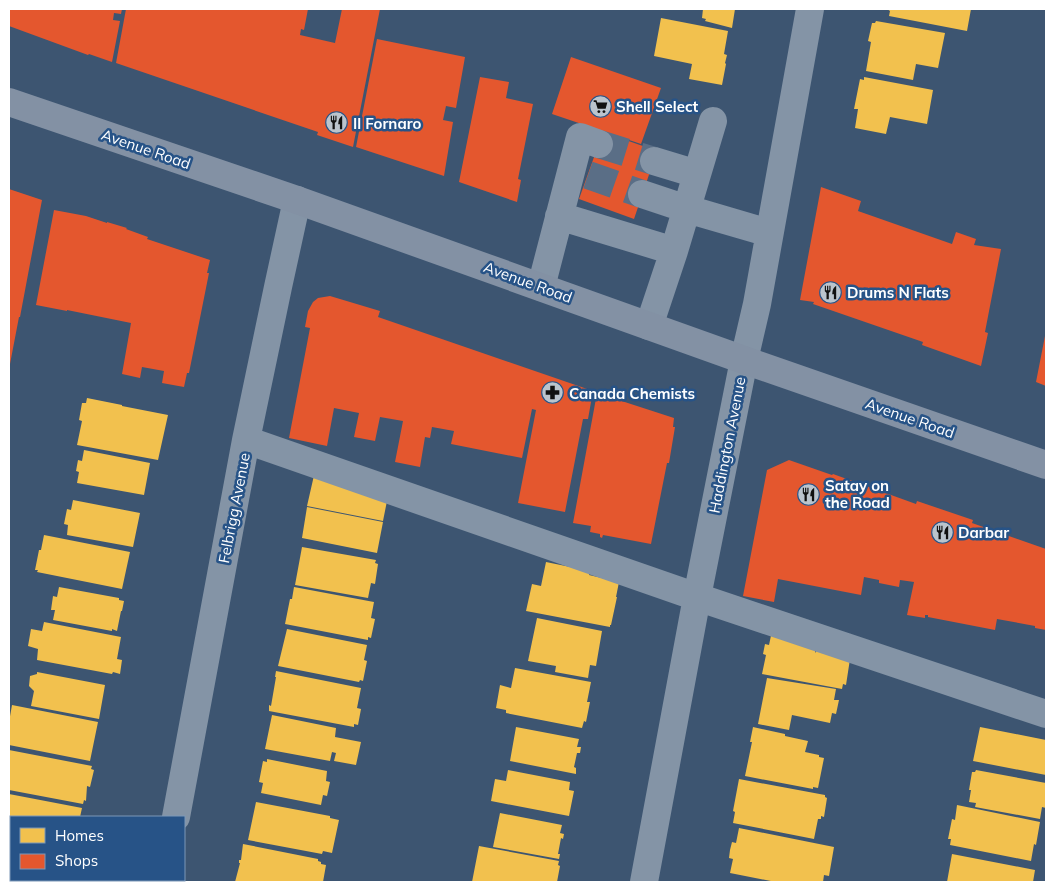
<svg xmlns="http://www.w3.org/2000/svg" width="1055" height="891" font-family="Mulish,sans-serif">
<rect width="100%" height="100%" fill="#3d5571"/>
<path fill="#f2c14e" d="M703,9H735L732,28L705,21L706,19L702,18Z
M887,9H971L967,31L889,16L890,11Z
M661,18L728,31L724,54L727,55L725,63L726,64L722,85L689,79L692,64L654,56Z
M876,21L945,33L938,68L916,64L913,80L866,71L871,42L868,41L872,23H875Z
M864,77L933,90L927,124L890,117L886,134L855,128L858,109H854L860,79L864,80Z
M87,398L122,405V406L168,415L158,460L77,445L82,421L79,420L82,403H86Z
M84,450L150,463L144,495L77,483L79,472L76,471L78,460L82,461Z
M315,471L388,496L383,521L307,506Z
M73,500L140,513L133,547L67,535L68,525L64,524L67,509L71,510Z
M307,507L383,522L377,553L302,538Z
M44,535L130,552L122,589L37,572L38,570H35L39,550H41Z
M302,547L376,560L375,563L378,564L375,584L371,583L368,598L295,585Z
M546,562L590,571L589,575L619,582L616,597H617L611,625H610V627L526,611L532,584L541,586Z
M59,587L119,598V600L124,601L122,611H121L117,631L112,629V631L53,620L55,610H51L53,596L57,597Z
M294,587L374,602L371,618L375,619L371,638L368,637V640L285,624L290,599H292Z
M537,618L602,631L596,666L590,665L588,678L555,672L556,666L528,661Z
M44,622L121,637L117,659L122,660L120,674L113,672L112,674L37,660L38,649L28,646L31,629L42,631Z
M287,629L367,645L364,660L367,661L363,681L360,680L359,682L278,666Z
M772,631L816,643L815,653L818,649L850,659L846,685L843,684L842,689L762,674L766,655L763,654L765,644L769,645Z
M515,668L591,682L587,702H590L586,722L584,721L582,728L506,713V710L496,708L500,685L511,688Z
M276,671L361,688L357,708L361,709L358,725L354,724V727L269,711V705L271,706L276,677H275Z
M37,672L105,685L99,719L31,706L34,691L29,686L30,676L37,674Z
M767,678L836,689L834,700H839L836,714L832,713L830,723L792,715L789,730L758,724Z
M12,705L98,722L90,761L9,745V722Z
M272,715L336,728L335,737L361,742L356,765L334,761L336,753L332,752L330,761L265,749Z
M516,727L579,739L577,747H581L580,753H577L574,767L576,768V774L510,761Z
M753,727L785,734V736L808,741L805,752L819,755V757L824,758L818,788L813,787V789L745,776L752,742H750Z
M980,727L1046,740V775L973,761Z
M9,750L92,766L91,769L94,770L90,787L87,786L86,801L84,800L83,804L9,790Z
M267,759L327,771L326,781L330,782L327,796L323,795L321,805L261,793L263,783L259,782L263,761L267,762Z
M508,770L570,782L569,790L574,791L569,816L491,801L495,779L506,781Z
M976,770L1046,783V808L1042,807L1040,819L975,807L976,803L969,802L971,790H969L972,772H975Z
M739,779L825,795V797L827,798L824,817L821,816V819H818L814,839L733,823L735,812L733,811Z
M9,794L82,808L80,817H11V835H9Z
M256,802L330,816V818L339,820L332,853L323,851L322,854L248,840Z
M957,805L1040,822L1036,845L1034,844L1031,861L950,845L951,839H948L952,819L955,820Z
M500,813L562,825L560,833L564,834L563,839L561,838L558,854H560L559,859L493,847Z
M739,828L834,847L829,876L824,875L823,882H776L730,873L733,859L729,858L730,850L732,842L736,843Z
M243,844L318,859V861L321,862V864L326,865L323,882H235L240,863H239V860H241Z
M9,846H11V880H69V882H9Z
M479,846L559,861L558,865L560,866L557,882H472Z
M952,854L1035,870L1033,882H947Z"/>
<path fill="#e4572e" d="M9,9H122L121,14L114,13L113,20L120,21L112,62L89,54L88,55L9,26Z
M126,9H308L304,30L301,29L300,35L335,43L342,9H380L353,147L317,135L318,132L116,63Z
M377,39L465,57L456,108L446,106L443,120L453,122L444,176L356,147Z
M571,57L661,88L641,144L552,114Z
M480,77L509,82L506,98L533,104L518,179L521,180L517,202L459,182Z
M603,132L657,151L634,219L579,199Z
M821,187L861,201L858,211L952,244L956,232L976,239L974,245L1001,249L985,332L988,333L981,366L922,345L923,342L813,304L814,302L800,300Z
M9,189L42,200L20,317H19L10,364H9Z
M54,210L86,216L107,223V222L127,228L126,229L148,237L147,239L210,260L207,273H209L189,373H187L184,387L162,383L164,371L142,367L140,378L122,374L131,323L67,310V311L36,305Z
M330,296L380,311L378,317L593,391L588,419H583L565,512L518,503L536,410L532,409L522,458L451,444L454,431L432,427L430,438L425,437L420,467L395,462L403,421L380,417L375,441L354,437L359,413L334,408L327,446L289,438L310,328L305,327L308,311L313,302L318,298Z
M1045,336H1046V386L1036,382Z
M597,393L674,418L673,427H675L669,463H667L651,544L603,535L602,538L600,537V534L590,532L591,526L573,523Z
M789,460L832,475L833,474L916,504L917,501L973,520L972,523L1046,549V630L1035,628V626L997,619L995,630L928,617V615H925V618L907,615L914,582L900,580L899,587L879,583V580L864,577L861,595L778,579L774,602L743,596L767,470Z"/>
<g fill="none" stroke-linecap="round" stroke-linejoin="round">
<path stroke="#5a6e86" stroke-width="28" stroke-dasharray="28 14" stroke-linecap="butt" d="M599,144L654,161
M588,175L642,194"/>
<path stroke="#8494a6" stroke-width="28" d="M654,161L697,174
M642,194L687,209L769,233
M559,216L674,251
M541,287L580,137L599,144
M649,326L674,251L713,121
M246,440L697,597L1046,714
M176,817L246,440L278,287L297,200
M164,882L165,880
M644,882L697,597L744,360L757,304L810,9"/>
<path stroke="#8391a4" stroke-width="28" d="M9,102L297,200L744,360L1046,465"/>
</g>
<defs>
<symbol id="supermarket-disc" viewBox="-11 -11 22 22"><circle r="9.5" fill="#bbc4cd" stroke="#275387"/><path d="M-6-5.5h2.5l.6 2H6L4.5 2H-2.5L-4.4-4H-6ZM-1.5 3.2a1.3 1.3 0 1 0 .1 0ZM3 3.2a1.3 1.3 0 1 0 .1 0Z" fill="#111"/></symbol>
<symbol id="restaurant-disc" viewBox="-11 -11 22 22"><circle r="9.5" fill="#bbc4cd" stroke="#275387"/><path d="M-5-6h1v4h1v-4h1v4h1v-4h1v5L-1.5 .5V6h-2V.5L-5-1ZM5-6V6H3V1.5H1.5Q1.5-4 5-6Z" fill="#111"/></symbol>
<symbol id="pharmacy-disc" viewBox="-11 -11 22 22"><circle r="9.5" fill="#bbc4cd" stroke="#275387"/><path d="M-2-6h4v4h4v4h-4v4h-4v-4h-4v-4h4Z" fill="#111"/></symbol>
</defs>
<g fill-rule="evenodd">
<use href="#supermarket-disc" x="588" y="94" width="25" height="25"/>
<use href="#restaurant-disc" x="324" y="110" width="25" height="25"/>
<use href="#restaurant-disc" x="818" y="280" width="25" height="25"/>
<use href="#pharmacy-disc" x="540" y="380" width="25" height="25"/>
<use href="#restaurant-disc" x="796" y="482" width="25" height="25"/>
<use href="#restaurant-disc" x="930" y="520" width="25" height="25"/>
</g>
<g text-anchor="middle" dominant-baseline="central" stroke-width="5" stroke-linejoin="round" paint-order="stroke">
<g font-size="15" font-weight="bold" fill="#fff" stroke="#275387" text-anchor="start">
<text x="616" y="106">Shell Select</text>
<text x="353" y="123">Il Fornaro</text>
<text x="847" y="292">Drums N Flats</text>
<text x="569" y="393">Canada Chemists</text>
<text x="825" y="485">Satay on<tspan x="825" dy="17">the Road</tspan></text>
<text x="958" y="532">Darbar</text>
</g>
<g font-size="15" fill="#fff" stroke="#275387">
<text transform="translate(146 149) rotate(19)">Avenue Road</text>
<text transform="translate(528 282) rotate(20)">Avenue Road</text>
<text transform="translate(910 418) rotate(19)">Avenue Road</text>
<text transform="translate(727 445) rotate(-79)">Haddington Avenue</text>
<text transform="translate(234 508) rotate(-79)">Felbrigg Avenue</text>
</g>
</g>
<rect width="1055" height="891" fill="none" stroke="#ffffff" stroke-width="20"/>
<rect x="10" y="816" width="175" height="65" fill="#275387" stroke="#7d98b7"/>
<rect x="20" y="828" width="25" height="15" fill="#f2c14e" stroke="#7d98b7"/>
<text x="55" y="841" font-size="15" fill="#ffffff">Homes</text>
<rect x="20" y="854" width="25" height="15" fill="#e4572e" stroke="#7d98b7"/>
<text x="55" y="866" font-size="15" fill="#ffffff">Shops</text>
</svg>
